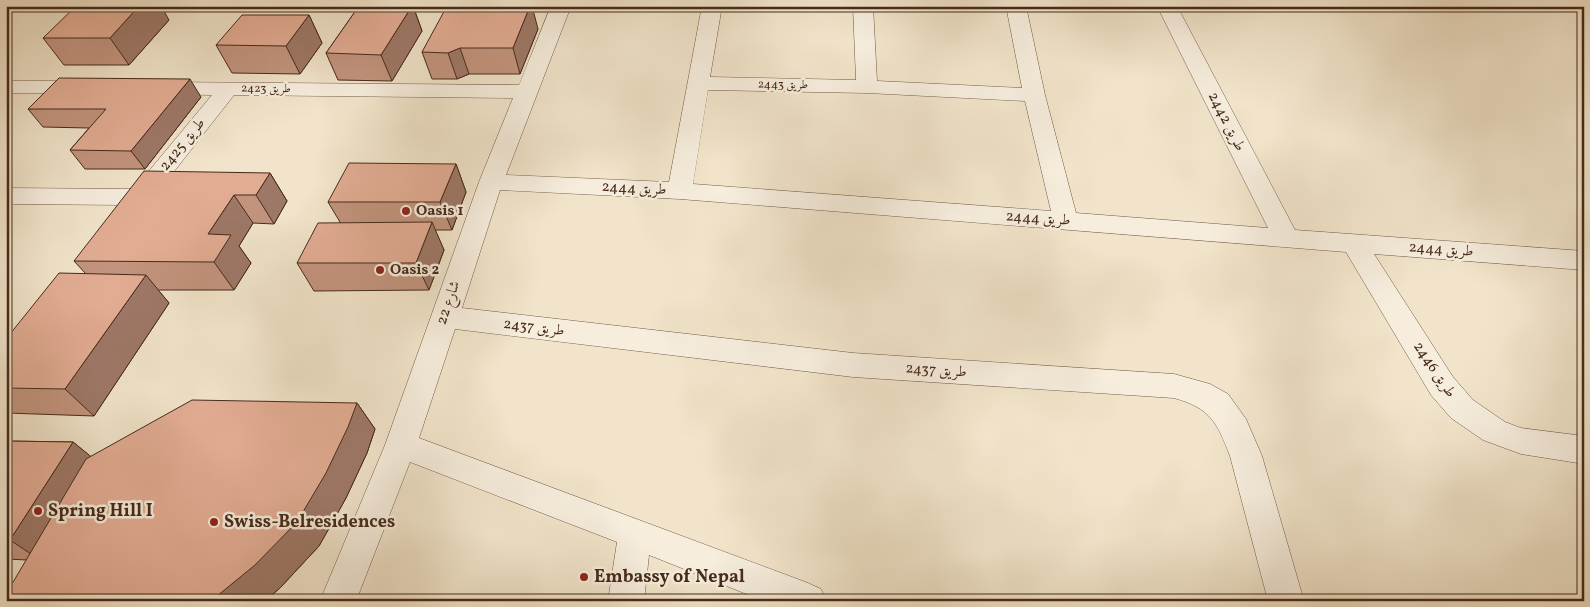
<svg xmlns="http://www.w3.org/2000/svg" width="1590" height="607" font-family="Vollkorn,Amiri,serif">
<rect width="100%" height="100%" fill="#f1e4ca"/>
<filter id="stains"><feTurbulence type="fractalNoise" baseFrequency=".004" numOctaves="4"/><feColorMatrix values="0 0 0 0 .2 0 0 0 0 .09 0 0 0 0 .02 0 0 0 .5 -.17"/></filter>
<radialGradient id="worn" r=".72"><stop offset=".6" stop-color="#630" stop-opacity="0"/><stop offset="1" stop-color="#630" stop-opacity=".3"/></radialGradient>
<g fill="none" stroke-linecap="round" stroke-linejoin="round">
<defs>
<path id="minor" d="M551,6H571L506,175L669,182L702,6H722L710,77L856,80L853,6H873L877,81L1022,88L1006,6H1026L1045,95L1076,213L1268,228L1157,6H1177L1295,230L1584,251V270L1374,254L1453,377L1473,400L1505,422L1521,428L1584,436V464L1521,454L1483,440L1451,418L1431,395L1346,252L680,199L500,190L462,308L853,353L1174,374L1210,384L1228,394L1246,419L1262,456L1304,601H1268L1230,456C1217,422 1210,408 1174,398L853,377L455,329L419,438L808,583L821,589L826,601H764L649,555L644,601H608L617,542L410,462L356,601H320L385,445L479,182L513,98L234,95L147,206L138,208L129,205L6,204V188L134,189L212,95L160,94L152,93L149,88L152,83L160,82L519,85ZM708,90L867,93L1025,101L1051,211L693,184Z
M6,81H87L95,82L98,87L95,92L87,93H6Z"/>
</defs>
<use href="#minor" stroke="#725846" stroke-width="1"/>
<use href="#minor" fill="#f6eddd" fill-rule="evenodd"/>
</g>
<path fill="#c2947e" stroke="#472a1a" d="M359,6H413L422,31L392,81L338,80L326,53Z
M309,15L322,43L300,74L232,73L216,45Z
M169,20L129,65H64L43,38Z
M538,29L520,74H469L457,79H432L422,52Z
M201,97L145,169H85L70,150L89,128L43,127L28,109Z
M456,164L466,192L452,230H435L444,250L429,290L314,291L297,263L340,222L328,202Z
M270,173L287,201L274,224L253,223L239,246L251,263L234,290H158L169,303L94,416L6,413V339L86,274L74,261Z
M357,403L375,429L367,453L346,498L319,546L280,588L265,601H6L27,560L6,559V441L73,442L91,457Z"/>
<path fill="#9e7867" stroke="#472a1a" d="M139,6H161L169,20L129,65L110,38Z
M412,6H413L422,31L392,81L381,55Z
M530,6H532L538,29L520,74L513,48Z
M309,15L322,43L300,74L286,46Z
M460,48L469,74L457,79L448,53Z
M190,79L201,97L145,169L131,151Z
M456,164L466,192L452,230L440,202Z
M270,173L287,201L274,224L256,195Z
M234,195L253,223L239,246L251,263L234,290L214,262L208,234Z
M432,222L444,250L429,290L416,263Z
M146,275L169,303L94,416L65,389Z
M357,403L375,429L367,453L346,498L319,546L280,588L265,601H211Z
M73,442L99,463L40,560L10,540Z"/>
<path fill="#e2ac93" stroke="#472a1a" d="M76,6H139L110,38H43Z
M359,6H412L381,55L326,53Z
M447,6H530L513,48H460L448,53L422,52Z
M242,15H309L286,46L216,45Z
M59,78L190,79L131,151L70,150L106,109H28Z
M349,163L456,164L440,202H328Z
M144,171L270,173L256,195H234L208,234L231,235L214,262L74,261Z
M432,222L416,263H297L318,223Z
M59,273L146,275L65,389L6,388V339Z
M192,400L357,403L348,427L326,473L297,522L255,565L211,601H6V594L86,459Z
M6,441L73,442L10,540H6Z"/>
<g fill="#8f2418" stroke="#f6eddd" stroke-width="2">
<circle cx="406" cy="211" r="5"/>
<circle cx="380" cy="270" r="5"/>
<circle cx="38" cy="511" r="5"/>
<circle cx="214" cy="522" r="5"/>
<circle cx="584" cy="577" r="5"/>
</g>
<g text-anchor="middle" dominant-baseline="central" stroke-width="5" stroke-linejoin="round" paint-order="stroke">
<g font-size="12" fill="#472a1a" stroke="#f6eddd">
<text transform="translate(783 85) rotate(1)">طريق 2443</text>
<text transform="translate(266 89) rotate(1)">طريق 2423</text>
</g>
<g font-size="15" fill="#472a1a" stroke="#f6eddd">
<text transform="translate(1226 122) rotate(63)">طريق 2442</text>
<text transform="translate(183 145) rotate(-51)">طريق 2425</text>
<text transform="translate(634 189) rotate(3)">طريق 2444</text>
<text transform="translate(1038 219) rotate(4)">طريق 2444</text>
<text transform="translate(1441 250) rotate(4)">طريق 2444</text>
<text transform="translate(449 303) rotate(-71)">شارع 22</text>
<text transform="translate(534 328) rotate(7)">طريق 2437</text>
<text transform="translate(1434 370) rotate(56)">طريق 2446</text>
<text transform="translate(936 371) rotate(4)">طريق 2437</text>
</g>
<g font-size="15" font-weight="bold" fill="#472a1a" stroke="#f6eddd" text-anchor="start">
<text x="416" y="211">Oasis 1</text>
<text x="390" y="270">Oasis 2</text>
</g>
<g font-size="18" font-weight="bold" fill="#472a1a" stroke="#f6eddd" text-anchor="start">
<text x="48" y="511">Spring Hill I</text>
<text x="224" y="522">Swiss-Belresidences</text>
<text x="594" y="577">Embassy of Nepal</text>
</g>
</g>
<rect width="1590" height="607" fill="none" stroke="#f1e4ca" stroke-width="25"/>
<rect x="8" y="8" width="1575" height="592" fill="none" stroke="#472a1a" stroke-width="2.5"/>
<rect x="12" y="12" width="1565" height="582" fill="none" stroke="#472a1a"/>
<rect width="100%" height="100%" filter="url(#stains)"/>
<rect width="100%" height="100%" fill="url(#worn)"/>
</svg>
